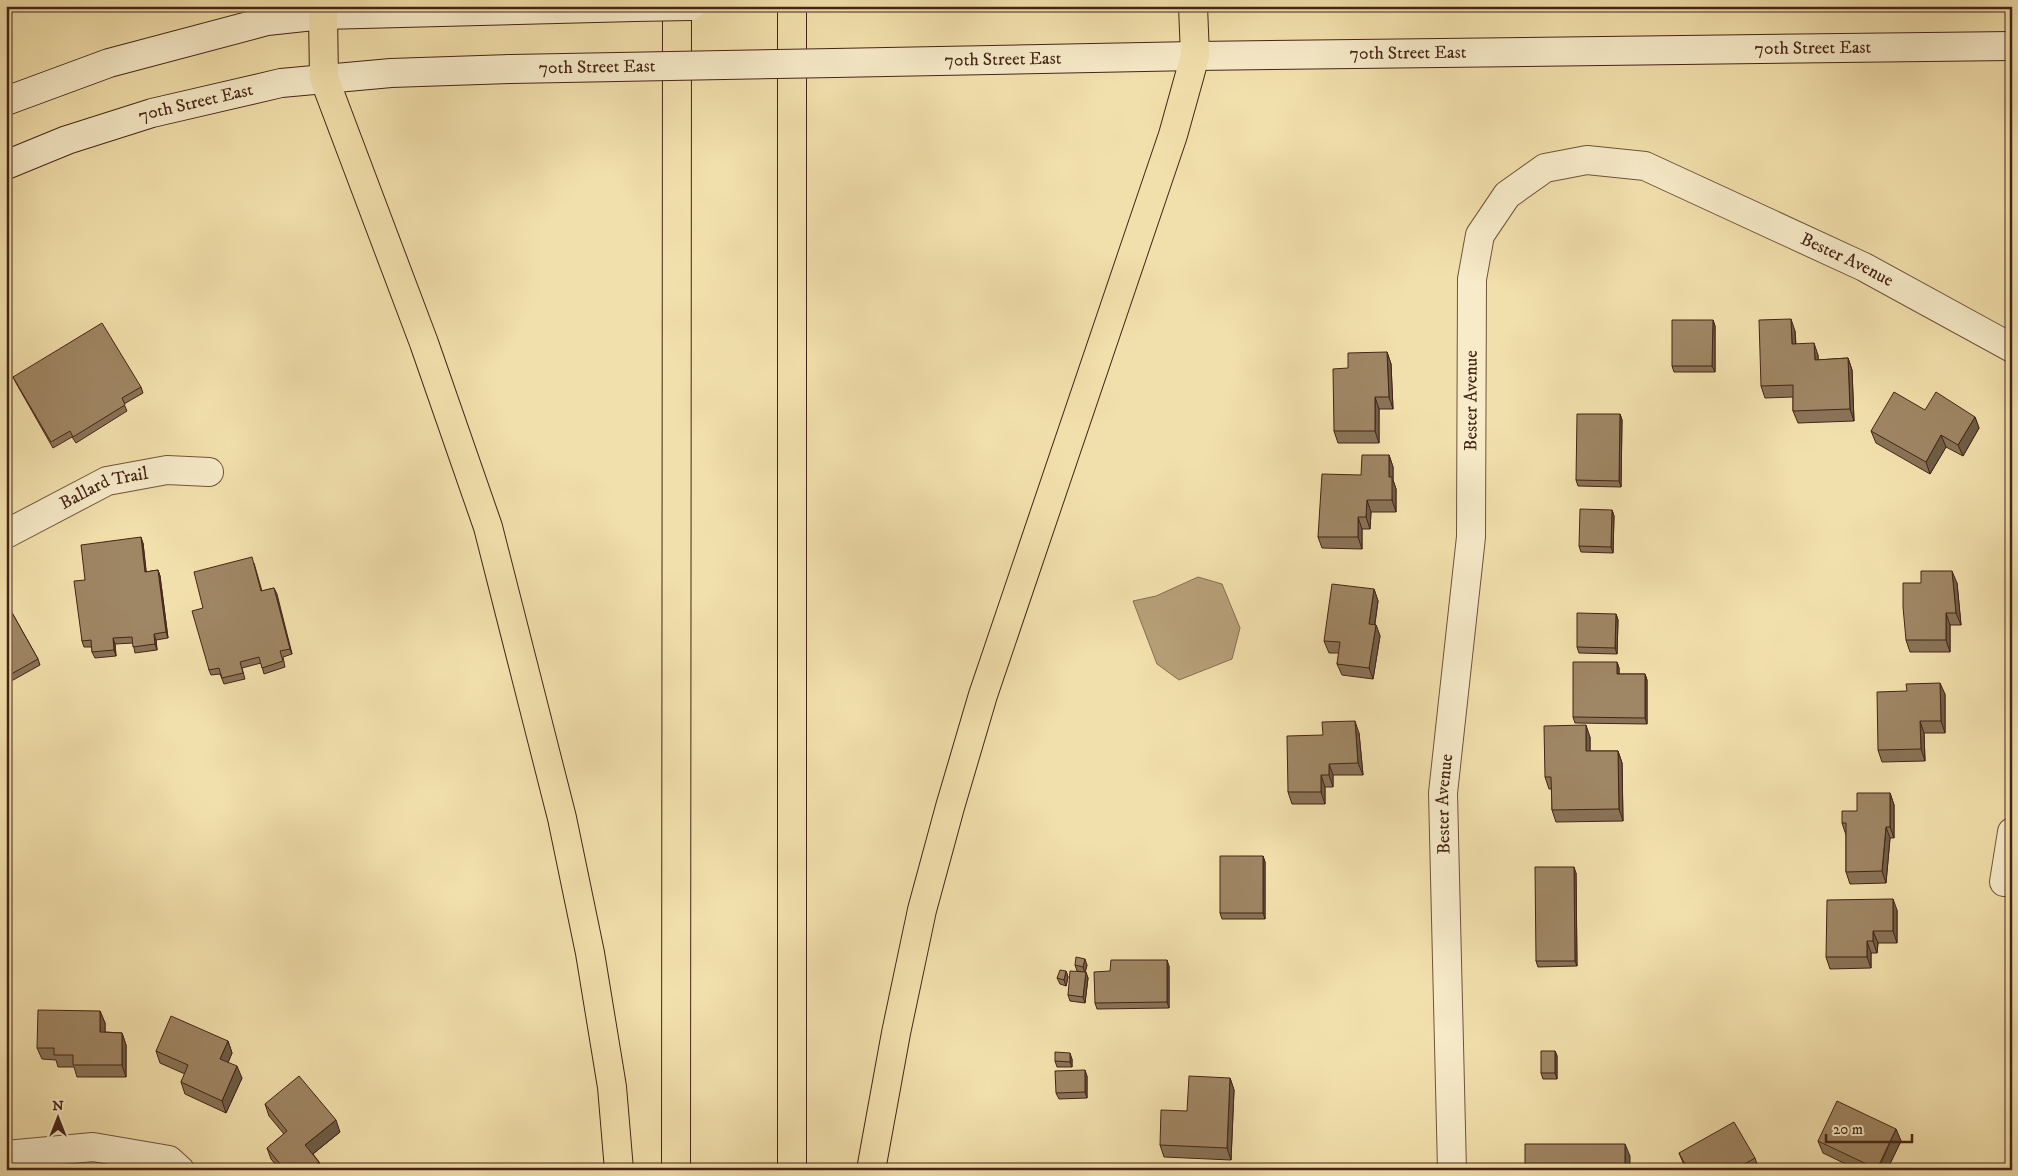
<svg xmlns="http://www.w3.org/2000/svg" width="2018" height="1176" font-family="'IM FELL DW Pica',serif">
<rect width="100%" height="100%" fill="#f2e0ac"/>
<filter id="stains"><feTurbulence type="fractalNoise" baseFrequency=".004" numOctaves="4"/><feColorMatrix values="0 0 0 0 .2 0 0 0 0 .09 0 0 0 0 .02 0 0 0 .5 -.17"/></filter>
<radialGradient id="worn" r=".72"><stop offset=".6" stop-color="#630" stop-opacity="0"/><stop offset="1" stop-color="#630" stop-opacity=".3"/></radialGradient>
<path fill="#b7a079" stroke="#896e51" d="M1198,577L1222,584L1240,628L1232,659L1179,680L1157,664L1133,601L1156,596Z"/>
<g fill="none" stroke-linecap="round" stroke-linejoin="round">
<defs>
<g id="street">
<path id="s1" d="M6,534L107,481L167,470L209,472"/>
<path d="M2004,882L2012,832"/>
<path d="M6,1155L93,1147L169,1160L180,1170"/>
<path id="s2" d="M1452,1170L1443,793L1471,537L1472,279L1480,235L1507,195L1545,168L1587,160L1645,166L1864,267L2012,348"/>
</g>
<g id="secondary">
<path id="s3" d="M834,63L1195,56L2012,46"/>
<path d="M6,101L109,63L267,21L323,15L635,7"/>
<path id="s4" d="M6,165L67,140L152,113L281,83L391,73L511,69"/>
</g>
<path id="highway" d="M324,6L323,15L324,78L424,343L488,527L562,818L590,953L612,1087L619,1170
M792,6V1170
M676,1170L677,6
M871,1170L896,1033L922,910L950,807L983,695L1173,135L1195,56L1193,6"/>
</defs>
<use href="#street" stroke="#70533c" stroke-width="30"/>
<use href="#secondary" stroke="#452416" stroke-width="30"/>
<use href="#highway" stroke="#452416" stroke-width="30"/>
<use href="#street" stroke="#f7ebc9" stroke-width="28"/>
<use href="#secondary" stroke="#f7ebc9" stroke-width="28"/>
<use href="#highway" stroke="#f2e0ac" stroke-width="28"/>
<defs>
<g id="secondary-bridge">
<path d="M635,7L691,6"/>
<path id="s5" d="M511,69L834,63"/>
</g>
</defs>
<use href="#secondary-bridge" stroke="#452416" stroke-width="30" stroke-linecap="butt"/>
<use href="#secondary-bridge" stroke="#f7ebc9" stroke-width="28"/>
</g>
<path fill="#897356" stroke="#452416" d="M1713,320L1715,326V372H1674L1672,366Z
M1795,331L1796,344L1818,355V360L1848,358L1852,370L1854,421L1798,423L1793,411V397L1765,398L1761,386Z
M1387,352L1391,364L1393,409H1379V443H1338L1334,431L1348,368Z
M13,377L141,387L143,393L124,404L127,411L76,443L72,437L53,448L16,383Z
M1925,410L1975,417L1979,428L1963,456L1946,447L1930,474L1876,443L1871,431Z
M1620,414L1622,420L1621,487L1578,486L1576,480Z
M1389,455L1393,467V480L1396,489V512H1371L1370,529H1362V549L1322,548L1318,537L1361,475Z
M1612,510L1614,516L1613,553L1581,552L1579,546Z
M143,543L146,572L158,570L160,576L168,638L156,640L157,650L135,653L133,643L115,644L116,656L95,658L92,652V647H84L82,641L85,580Z
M254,563L262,591L274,588L292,654L283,657L285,667L264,674L261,663L242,668L245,679L224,684L220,674L211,675L209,670L203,608Z
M1957,583L1961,625H1950V652H1910L1906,640Z
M1374,589L1378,601L1375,624L1376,625L1380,636L1373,679L1342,675L1337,664L1339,653H1329L1324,641Z
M6,602L38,659L40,665L6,684Z
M1616,614L1618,620L1617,654L1579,653L1577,647Z
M1617,662L1619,668V674H1645L1647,680V724L1575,723L1573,717Z
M1945,694V733H1924L1925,761L1882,762L1878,750Z
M1359,733L1363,775H1333V787H1325V804H1292L1288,792L1323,735Z
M1590,737V751H1618L1622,763L1623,821L1556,822L1552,810V789H1549L1545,777Z
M1890,793L1894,805V838H1890L1886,883L1850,884L1846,872V835L1842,823L1857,811Z
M1263,856L1265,862V919H1222L1220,913Z
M1576,873L1577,966L1538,967L1536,961Z
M1897,910V943H1878L1877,953H1871V968L1830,969L1826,957Z
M1075,965H1087L1085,972L1088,978L1085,1003L1070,1001L1068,995L1084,972L1077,971Z
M1169,966V1008L1097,1009L1095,1003L1110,971Z
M1066,971L1068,977L1066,986L1060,984L1057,978Z
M100,1011L105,1023V1032L122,1033L126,1045V1077H77L74,1067H58L56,1060L42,1059L37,1048Z
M228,1041L232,1053L228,1062L242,1078L226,1113L185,1094L181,1082L185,1074L160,1063L156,1051Z
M1555,1051L1557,1056V1079H1543L1541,1073Z
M1072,1059V1067H1057L1055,1061Z
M1087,1076V1098L1059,1099L1056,1093Z
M1230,1078L1234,1090L1231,1160L1164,1157L1160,1145L1187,1111Z
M265,1104L340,1132L313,1154L319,1162L322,1170H280L271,1159L267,1148L284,1134L269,1116Z
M1896,1129L1901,1141L1887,1170H1858L1823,1153L1818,1141Z
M1679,1153L1755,1158L1759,1170H1686Z"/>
<path fill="#6f5e46" stroke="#452416" d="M1791,319L1795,331L1796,355L1792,344Z
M1713,320L1715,326V372L1712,366Z
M1814,343L1818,355L1819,372L1815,360Z
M1387,352L1391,364L1393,409L1389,397Z
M1848,358L1852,370L1854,421L1850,409Z
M1375,397L1379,409V443L1375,431Z
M1620,414L1622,420L1621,487L1619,481Z
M1975,417L1979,428L1963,456L1958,445Z
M1941,435L1946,447L1930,474L1926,462Z
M1389,455L1393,467V480L1396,489V512L1392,500L1389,477Z
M1367,500L1371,512L1370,529L1366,517Z
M1612,510L1614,516L1613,553L1611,547Z
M1358,517L1362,529V549L1358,537Z
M141,537L143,543L147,578L145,572Z
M158,570L160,576L168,638L166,632Z
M1952,571L1957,583L1961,625L1956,613Z
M274,588L277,594L292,654L290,649Z
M1374,589L1378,601L1373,635L1369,624Z
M1946,613L1950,625V652L1946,640Z
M1616,614L1618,620L1617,654L1615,648Z
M1376,625L1380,636L1373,679L1369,668Z
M154,634L156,640L157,650L155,644Z
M113,638L115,644L116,656L114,650Z
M1617,662L1619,668V680L1617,674Z
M1645,674L1647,680V724L1645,718Z
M1940,683L1945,694V733L1941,721Z
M1355,721L1359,733L1363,775L1358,763Z
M1920,721L1924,733L1925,761L1921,749Z
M1586,725L1590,737V763L1586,751Z
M1618,751L1622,763L1623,821L1619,809Z
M1329,764L1333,775V787L1329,775Z
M1321,775L1325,787V804L1321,792Z
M1890,793L1894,805V838L1890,827Z
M1886,827L1890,838L1886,883L1882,871Z
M1263,856L1265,862V919L1263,913Z
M1574,867L1576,873L1577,966L1575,961Z
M1893,899L1897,910V943L1893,931Z
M1873,931L1878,943L1877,953L1873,941Z
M1867,941L1871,953V968L1867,957Z
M1085,959L1087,965L1085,973L1083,967Z
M1167,960L1169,966V1008L1167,1002Z
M1066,971L1068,977L1066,986L1064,980Z
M1086,972L1088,978L1085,1003L1083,997Z
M100,1011L105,1023V1044L100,1032Z
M122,1033L126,1045V1077L122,1065Z
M228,1041L232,1053L225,1070L220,1059Z
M1555,1051L1557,1056V1079L1555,1073Z
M1070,1053L1072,1059V1067L1070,1062Z
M237,1066L242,1078L226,1113L222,1101Z
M1085,1070L1087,1076V1098L1085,1092Z
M1230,1078L1234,1090L1231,1160L1227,1148Z
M336,1120L340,1132L309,1157L305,1145Z
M1896,1129L1901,1141L1887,1170H1878Z
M1625,1144L1630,1156V1170H1625Z
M319,1162L322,1170H309Z"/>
<path fill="#9f8664" stroke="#452416" d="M1791,319L1792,344L1814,343L1815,360L1848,358L1850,409L1793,411V385L1761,386L1759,320Z
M1672,320H1713L1712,366H1672Z
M102,323L141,387L122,398L125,405L73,437L70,431L51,442L13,377Z
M1387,352L1389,397H1375V431H1334L1333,369L1348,368V353Z
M1894,392L1925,410L1936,392L1975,417L1958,445L1941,435L1926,462L1871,431Z
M1577,414H1620L1619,481L1576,480Z
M1362,455H1389V477H1392V500H1367L1366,517H1358V537H1318L1322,474L1361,475Z
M1580,509L1612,510L1611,547L1579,546Z
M141,537L145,572L158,570L166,632L154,634L155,644L133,647L132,637L113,638L114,650L92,652L91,640L82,641L74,581L85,580L81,545Z
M252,557L261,591L274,588L290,649L280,651L283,661L262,668L259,657L240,662L243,673L222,678L219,668L209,670L192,611L203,608L194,572Z
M1921,571H1952L1956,613H1946V640H1906L1903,607V583H1921Z
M1332,584L1374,589L1369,624L1376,625L1369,668L1337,664L1340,642L1324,641Z
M6,602L38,659L6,677Z
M1577,613L1616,614L1615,648L1577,647Z
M1573,662H1617V674H1645V718L1573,717Z
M1940,683L1941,721H1920L1921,749L1878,750L1877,692L1907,691L1906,684Z
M1355,721L1358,763L1329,764V775H1321V792H1288L1287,736L1323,735L1322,722Z
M1586,725V751H1618L1619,809L1552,810L1551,777H1545L1544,726Z
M1857,793H1890V827H1886L1882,871L1846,872V823H1842V811H1857Z
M1220,856H1263V913H1220Z
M1535,867H1574L1575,961H1536Z
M1893,899V931H1873V941H1867V957H1826L1827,900Z
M1076,957L1085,959L1083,967L1075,965Z
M1111,960H1167V1002L1095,1003L1094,972L1110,971Z
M1060,970L1066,971L1064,980L1057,978Z
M1070,971L1086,972L1083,997L1068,995Z
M38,1010L100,1011V1032L122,1033V1065H73V1055H54V1048H37Z
M171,1016L228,1041L220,1059L237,1066L222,1101L181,1082L188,1065L156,1051Z
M1541,1051H1555V1073H1541Z
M1055,1052L1070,1053V1062L1055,1061Z
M1085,1070V1092L1056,1093L1055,1071Z
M299,1076L336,1120L305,1145L319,1162L309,1170H285L267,1148L287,1131L265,1104Z
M1189,1076L1230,1078L1227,1148L1160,1145L1161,1110L1187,1111Z
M1837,1101L1896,1129L1877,1169L1818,1141Z
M1734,1122L1755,1158L1734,1170H1688L1679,1153Z
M1525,1144H1625V1170H1525Z"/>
<g text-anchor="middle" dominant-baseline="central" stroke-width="4" stroke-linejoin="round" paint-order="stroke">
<g font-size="18" fill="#452416" stroke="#f7ebc9">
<text stroke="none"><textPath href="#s3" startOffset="979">70th Street East</textPath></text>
<text stroke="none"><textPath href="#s3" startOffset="574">70th Street East</textPath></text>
<text stroke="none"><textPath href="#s3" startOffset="169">70th Street East</textPath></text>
<text stroke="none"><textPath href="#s5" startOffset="86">70th Street East</textPath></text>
<text stroke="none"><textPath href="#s4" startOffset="200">70th Street East</textPath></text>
<text stroke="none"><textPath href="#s2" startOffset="1356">Bester Avenue</textPath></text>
<text stroke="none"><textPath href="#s2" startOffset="771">Bester Avenue</textPath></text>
<text stroke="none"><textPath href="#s1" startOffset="109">Ballard Trail</textPath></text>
<text stroke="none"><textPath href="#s2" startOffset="366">Bester Avenue</textPath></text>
</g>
</g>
<rect width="2018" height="1176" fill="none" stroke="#f2e0ac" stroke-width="25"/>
<rect x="8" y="8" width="2003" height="1161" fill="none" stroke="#452416" stroke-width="2.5"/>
<rect x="12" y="12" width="1993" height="1151" fill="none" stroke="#452416"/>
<g transform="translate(58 1118)" stroke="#f7ebc9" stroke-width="4" paint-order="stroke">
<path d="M0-4L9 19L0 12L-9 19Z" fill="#452416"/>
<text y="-8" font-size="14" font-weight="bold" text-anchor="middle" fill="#452416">N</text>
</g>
<path d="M1826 1134v8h86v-8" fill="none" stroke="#452416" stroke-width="2.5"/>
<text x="1833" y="1134" font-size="15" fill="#452416" stroke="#f7ebc9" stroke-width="4" paint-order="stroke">20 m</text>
<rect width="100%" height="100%" filter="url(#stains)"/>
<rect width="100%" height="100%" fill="url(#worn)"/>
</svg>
